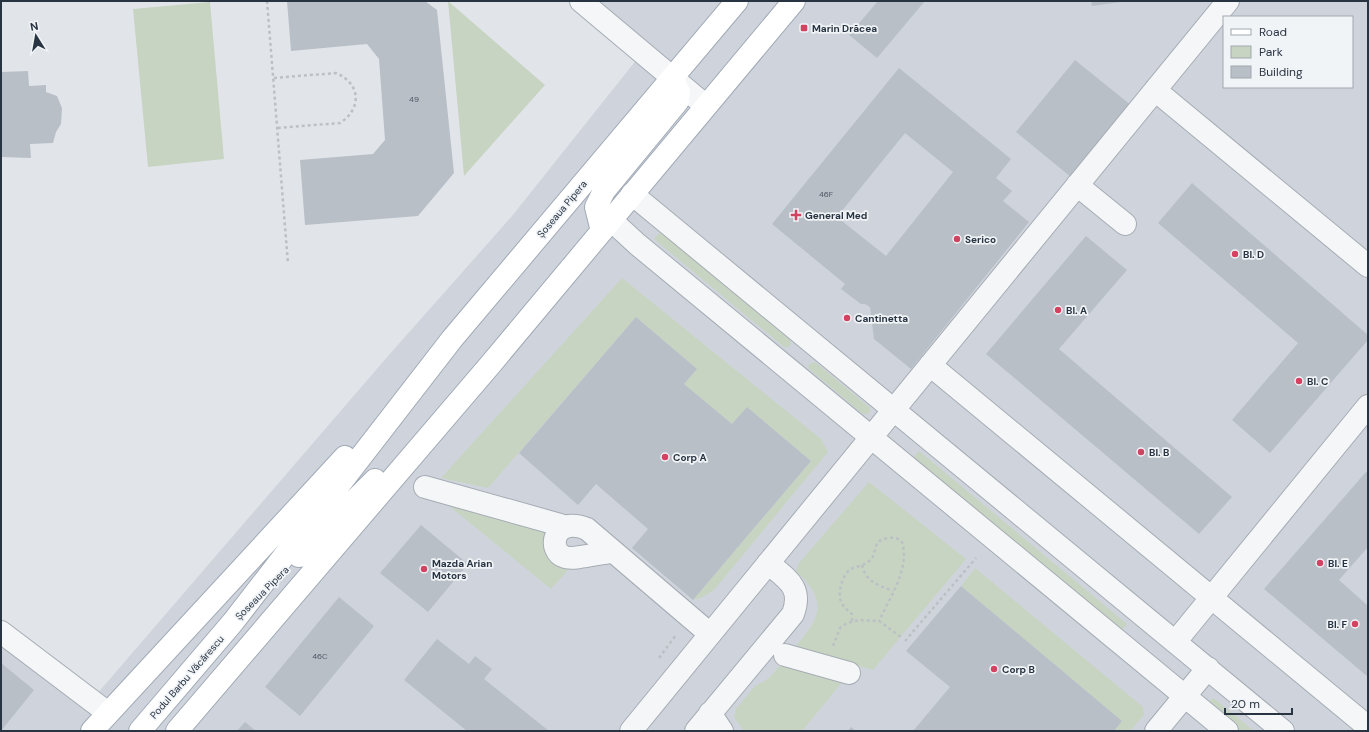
<svg xmlns="http://www.w3.org/2000/svg" width="1369" height="732" font-family="'DM Sans',sans-serif">
<rect width="100%" height="100%" fill="#e1e5ea"/>
<path fill="#cfd4dc" fill-rule="evenodd" d="M589,1H1368V731H1V622L96,695L388,356L512,216L645,49ZM1224,17H1352V87H1224Z"/>
<path fill="#c8d4c2" d="M448,1L545,85L464,176Z
M210,2L224,159L148,167L133,9Z
M660,232L790,340L791,344L788,347H784L654,239Z
M622,278L821,439L828,452L714,590L701,598L693,600L811,461L747,407L732,424L684,384L697,369L636,317L488,488L441,478Z
M815,362L869,407L870,411L868,414H863L809,369L808,365Z
M919,451L1127,624L1121,631L913,458Z
M869,482L966,559L873,670L794,648C821,618 829,601 796,571L799,563Z
M443,501L553,530L552,554L569,569L551,589Z
M975,568L1143,707L1144,715L1130,731H1114L1122,721L961,586Z
M783,662L844,680L802,731H744L734,717L736,709L755,686L768,679Z
M1212,699H1215L1254,731H1241L1210,705L1209,701Z"/>
<path fill="#b8bfc7" fill-rule="evenodd" d="M287,1H425L437,10L454,173L418,216L305,225L300,160L373,154L385,140L379,59L367,44L291,51Z
M878,1H925L877,58L849,35Z
M1091,1H1121V2L1092,6Z
M1075,60L1137,110L1077,182L1016,132Z
M899,68L1011,159L996,178L1012,191L1003,201L1029,222L911,369L874,339L870,307L865,304H861L841,289L845,284L772,224ZM905,133L953,172L886,256L837,217Z
M28,71L29,86L46,85V92L57,96L62,108L61,124L56,132L53,143L30,144L31,158L1,157V72Z
M1192,183L1368,335V340L1270,453L1232,420L1298,343L1158,223Z
M1086,236L1127,270L1059,349L1232,497L1199,534L986,354Z
M636,317L697,369L684,384L732,424L747,407L811,461L693,600L632,548L648,529L596,484L578,505L519,453Z
M1366,472L1368,473V547L1339,580L1368,606V677L1264,589Z
M421,525L468,564L428,612L380,573Z
M961,586L1122,721L1114,731H913L950,687L906,651Z
M339,597L374,626L300,716L265,687Z
M437,639L469,664L475,656L492,669L484,679L549,731H467L404,680Z
M1,663L34,690L1,731Z
M245,722L256,731H237Z
M851,727L856,731H848Z"/>
<g fill="none" stroke-linecap="round" stroke-linejoin="round">
<defs>
<path id="minor" d="M581,1L706,106
M1155,90L1368,266
M1077,185L1125,224
M632,194L1283,731
M611,220L637,244L1227,731
M930,365L1368,727
M425,487L564,526
M611,552C600,553 573,560 565,557C547,552 552,515 587,529L710,634
M1,632L108,713
M1176,641L1368,406
M785,655L849,673
M710,713L722,731
M631,731L1228,1
M696,731L793,614C803,587 787,579 768,563
M1156,731L1208,668"/>
<path id="major" d="M602,231L596,207L604,191L678,101L679,92L672,78
M299,556L375,480
M92,731L345,457
M140,731L233,622L452,339L737,1
M177,731L490,365L794,1"/>
</defs>
<use href="#minor" stroke="#a6acb4" stroke-width="24"/>
<use href="#major" stroke="#a0aab6" stroke-width="24"/>
<path stroke="#bbc0c5" stroke-width="2.5" stroke-dasharray="3 3" stroke-linecap="butt" d="M209,1L210,2
M267,1L288,264
M274,78L336,73C360,83 363,108 340,123L277,128
M862,565C866,582 878,585 893,591
M852,621V614C840,605 837,597 842,582C844,577 846,572 851,569C856,566 863,566 868,562C880,554 869,541 888,538C894,537 898,538 902,542C910,569 890,597 879,621
M905,641L976,558
M833,646L840,628L847,623L859,620L879,621L901,637
M659,658L676,635"/>
<use href="#minor" stroke="#f4f6f8" stroke-width="22"/>
<use href="#major" stroke="#fff" stroke-width="22"/>
</g>
<g fill="#d24362" stroke="#f1f4f7" stroke-width="1.5">
<rect x="800" y="24" width="8" height="8" rx="2"/>
<path d="M794 209h4v4h4v4h-4v4h-4v-4h-4v-4h4z"/>
<circle cx="957" cy="239" r="4"/>
<circle cx="1235" cy="254" r="4"/>
<circle cx="1058" cy="310" r="4"/>
<circle cx="847" cy="318" r="4"/>
<circle cx="1299" cy="381" r="4"/>
<circle cx="1141" cy="452" r="4"/>
<circle cx="665" cy="457" r="4"/>
<circle cx="1320" cy="563" r="4"/>
<circle cx="424" cy="569" r="4"/>
<circle cx="1355" cy="624" r="4"/>
<circle cx="994" cy="669" r="4"/>
</g>
<g text-anchor="middle" dominant-baseline="central" stroke-width="3.5" stroke-linejoin="round" paint-order="stroke">
<g font-size="8" fill="#4d5763">
<text x="414" y="99">49</text>
<text x="826" y="194">46F</text>
<text x="320" y="656">46C</text>
</g>
<g font-size="10" font-weight="bold" fill="#293442" stroke="#f1f4f7" text-anchor="start">
<text x="812" y="28">Marin Drăcea</text>
<text x="805" y="215">General Med</text>
<text x="965" y="239">Serico</text>
<text x="1243" y="254">Bl. D</text>
<text x="1066" y="310">Bl. A</text>
<text x="855" y="318">Cantinetta</text>
<text x="1307" y="381">Bl. C</text>
<text x="1149" y="452">Bl. B</text>
<text x="673" y="457">Corp A</text>
<text x="432" y="563">Mazda Arian<tspan x="432" dy="12">Motors</tspan></text>
<text x="1328" y="563">Bl. E</text>
<text x="1347" y="624" text-anchor="end">Bl. F</text>
<text x="1002" y="669">Corp B</text>
</g>
<g font-size="10" fill="#293442" stroke="#f1f4f7">
<text transform="translate(562 209) rotate(-50)">Șoseaua Pipera</text>
<text transform="translate(262 593) rotate(-45)">Șoseaua Pipera</text>
<text transform="translate(187 677) rotate(-49)">Podul Barbu Văcărescu</text>
</g>
</g>
<rect width="1369" height="732" fill="none" stroke="#293442" stroke-width="4"/>
<rect x="1223" y="16" width="130" height="72" fill="#f1f4f7" stroke="#a1a7af"/>
<rect x="1231" y="29" width="20" height="6" fill="#ffffff" stroke="#a1a7af"/>
<text x="1259" y="36" font-size="12" fill="#293442">Road</text>
<rect x="1231" y="46" width="20" height="12" fill="#c8d4c2" stroke="#a1a7af"/>
<text x="1259" y="56" font-size="12" fill="#293442">Park</text>
<rect x="1231" y="66" width="20" height="12" fill="#b8bfc7" stroke="#a1a7af"/>
<text x="1259" y="76" font-size="12" fill="#293442">Building</text>
<g transform="translate(36 36) rotate(349)" stroke="#f1f4f7" stroke-width="3" paint-order="stroke">
<path d="M0-3L7 15L0 10L-7 15Z" fill="#293442"/>
<text y="-6" font-size="11" font-weight="bold" text-anchor="middle" fill="#293442">N</text>
</g>
<path d="M1225 708v6h67v-6" fill="none" stroke="#293442" stroke-width="2"/>
<text x="1231" y="708" font-size="12" fill="#293442" stroke="#f1f4f7" stroke-width="3" paint-order="stroke">20 m</text>
</svg>
